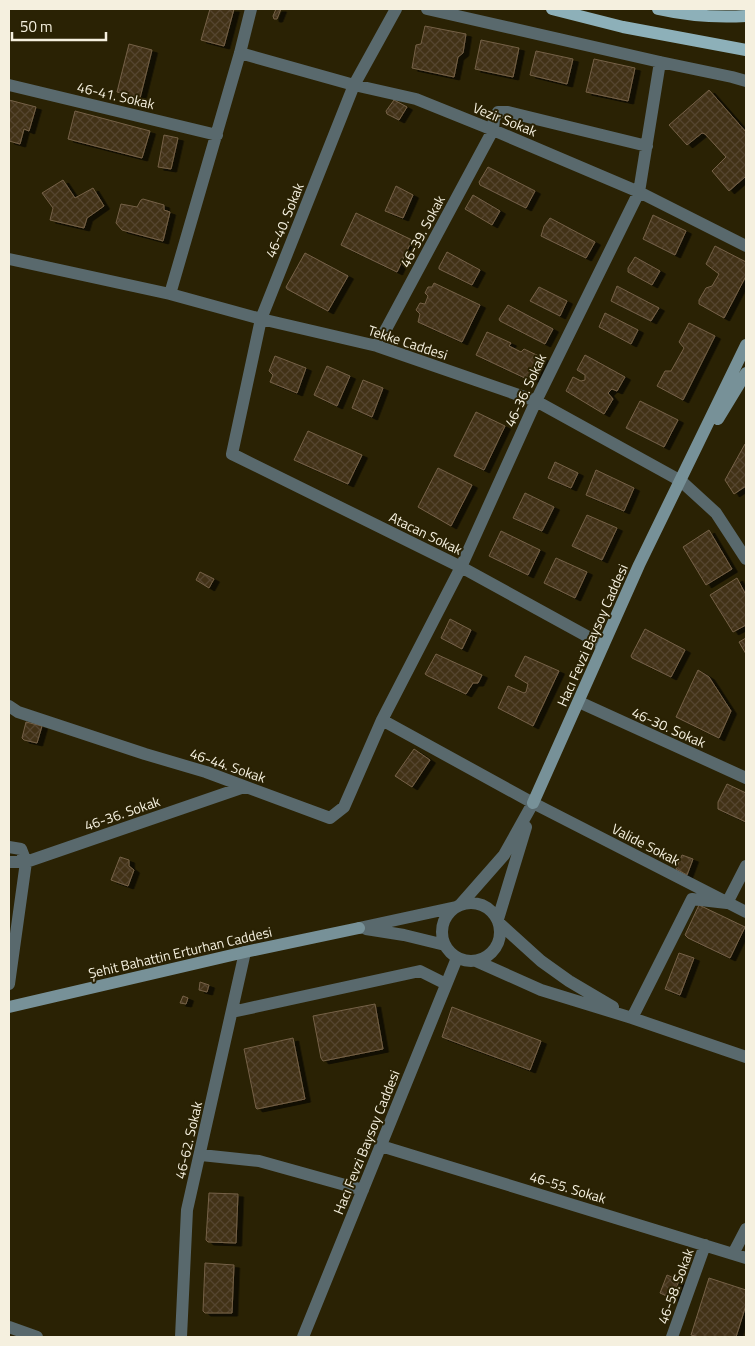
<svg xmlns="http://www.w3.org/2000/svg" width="755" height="1346" font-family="'Titillium Web',sans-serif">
<defs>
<pattern id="building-cross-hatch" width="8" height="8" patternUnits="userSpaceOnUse" patternTransform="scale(1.25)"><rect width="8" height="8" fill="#423117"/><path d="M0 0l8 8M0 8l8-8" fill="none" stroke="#55452d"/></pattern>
<filter id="shadow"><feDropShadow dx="5.5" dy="3" stdDeviation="0" flood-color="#0009"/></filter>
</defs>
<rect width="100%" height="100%" fill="#2a2204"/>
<path fill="url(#building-cross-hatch)" stroke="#756147" filter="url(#shadow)" d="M210,9H234L224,46L201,40Z
M276,9H281L277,19H274L273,16Z
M425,26L466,34L463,53L458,57L454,77L412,68L416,45L421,44Z
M481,40L519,48L513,77L475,69Z
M129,44L152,50L140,98L117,92Z
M536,51L573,59L567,84L530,75Z
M594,59L635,68L628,101L586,92Z
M709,90L746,132V176L729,191L712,171L726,157L705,134L702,133L687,145L669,125Z
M9,100L36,107L29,131L24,129L20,144L9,141Z
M394,100L407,107L399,120L387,114L386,111Z
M75,111L150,131L142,158L68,139Z
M164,135L178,138L171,169L158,167Z
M488,167L535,191L526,208L480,185L479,182Z
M63,180L75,198L93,188L104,206L87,218L84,228L50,220L53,208L42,193Z
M396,186L413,195L403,218L385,211Z
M473,195L500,211L492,225L465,209Z
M143,199L164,205V210L170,212L163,241L122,230L116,223L121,204L137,207L141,200Z
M356,213L412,240L397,272L341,245Z
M653,215L686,231L675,255L643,239Z
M550,218L595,242L586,258L541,236L544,226Z
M715,246L746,262V276L724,318L699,304V300L706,288L712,286L719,274L706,264Z
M447,252L480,270L472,285L439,269V267Z
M305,253L348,276L328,311L287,289L286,287Z
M635,257L660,271L652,285L628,272V268Z
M434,283L480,305L462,342L418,322L420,314L416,310L420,303L425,304L428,296L425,293L428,287H432Z
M617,286L659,308L651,321L611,301Z
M539,287L567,301L560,316L530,301Z
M508,305L553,329L545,344L500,321L499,319Z
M605,313L638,330L631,344L599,327Z
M689,323L715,336L683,400L657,386L665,371H671L684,348L679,342Z
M487,332L511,343L509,346L521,352L524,349L543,358L533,379H527L476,355Z
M585,355L625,377L617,391L612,389L608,393L613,399L604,414L566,391L573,377L581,381L585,380V375L577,370Z
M275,356L306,368L297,393L270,382L273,375L269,371Z
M327,366L350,376L337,406L314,395Z
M363,380L383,388L372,417L352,408Z
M640,401L678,420L664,447L626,428Z
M476,412L505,426L484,470L454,456Z
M308,431L362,455L348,484L294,460Z
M745,444L746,445V486L734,494L725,480Z
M555,462L578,473L571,488L548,478Z
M438,468L472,485L451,526L418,507Z
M596,470L634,488L624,511L586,495Z
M525,493L554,507L542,531L513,518Z
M587,515L617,528L602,560L572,546Z
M709,530L732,569L706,585L683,547Z
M501,531L540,550L528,575L489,556Z
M556,558L587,572L575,598L544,583Z
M200,572L214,579L209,588L196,580Z
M737,578L746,595V625L733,632L710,595Z
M450,619L471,630L462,649L441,638Z
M645,629L685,650L671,677L632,658L631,656Z
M746,638V654L739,642Z
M436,654L482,675L478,683H473L466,694L428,676L425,674Z
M525,656L559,671L533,726L498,708L508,686L524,693L526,692L528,684L515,676Z
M698,670L709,677L731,711L719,738L676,717Z
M26,722L42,726L37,743L24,740L22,738Z
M414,749L430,760L412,787L395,776Z
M727,784L746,793V822L718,809V802Z
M682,855L693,859L687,875L676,869Z
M120,857L129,860V866L134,870L128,886L111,880Z
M699,905L745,927L730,958L688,938L685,935Z
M679,953L694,958L680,995L665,989Z
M200,982L209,985L207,992L199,990Z
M183,996L188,998L186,1004L180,1003Z
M375,1004L383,1049L323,1061L321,1058L313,1016Z
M452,1007L541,1041L530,1070L442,1037Z
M293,1038L305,1099L257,1109L256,1108L244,1049Z
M209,1193L238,1194L236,1243L208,1242L206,1240Z
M205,1263L234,1265L232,1313H205L203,1311Z
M667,1275L679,1280L673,1299L660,1293Z
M709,1278L746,1290V1305L736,1337H699L691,1335Z"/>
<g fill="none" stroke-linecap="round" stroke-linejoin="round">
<path stroke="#59696d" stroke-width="12" d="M396,9L354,85L261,319L232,454L461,567L603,645
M427,9L660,62L732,77L746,81
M240,53L354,85L416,99L493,130L639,192L746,246
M9,85L217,135
M9,259L170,294L261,319L377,346L536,401L681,481L716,513L746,559
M170,294L240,53L251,9
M377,346L493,130L494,119L498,112H508L647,146
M579,702L746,778
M9,706L18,712L145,754L206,772L330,818L344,807L382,720L461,567L536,401L639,192L660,62
M382,720L533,803L746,912
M9,847L21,849L26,862L9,984
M9,862H26L244,787
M442 932a29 29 0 1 1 58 0a29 29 0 1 1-58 0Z
M460,905L504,855L533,803
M498,919L526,827
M499,923L541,961L569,981L613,1007
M359,928L456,907
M366,929L404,935L445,945
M476,961L541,990L632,1018L746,1057
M232,1012L420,971L446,984
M632,1018L692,899L727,903L746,866
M381,1146L746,1258
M201,1155L259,1161L363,1190
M733,1254L746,1229
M9,1327L37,1337
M181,1337L187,1210L245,952
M303,1337L457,958
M672,1337L705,1245"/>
<path stroke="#779198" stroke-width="12" d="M718,419L746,373
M533,803L639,565L746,345
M9,1007L245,952L359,928"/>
<path stroke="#8db0b9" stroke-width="12" d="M552,9L623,27L746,50
M658,9C689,16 714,18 746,16"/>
</g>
<g text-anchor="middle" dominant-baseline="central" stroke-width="4" stroke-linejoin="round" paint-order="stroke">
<g font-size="14" fill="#f5f0df" stroke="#2a2204">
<text transform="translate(116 95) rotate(13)">46-41. Sokak</text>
<text transform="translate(505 119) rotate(22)">Vezir Sokak</text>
<text transform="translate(284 220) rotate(-68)">46-40. Sokak</text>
<text transform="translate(422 231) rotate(-62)">46-39. Sokak</text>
<text transform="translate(408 342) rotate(18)">Tekke Caddesi</text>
<text transform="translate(525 390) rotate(-65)">46-36. Sokak</text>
<text transform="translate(426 533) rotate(26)">Atacan Sokak</text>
<text transform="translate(592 635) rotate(-66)">Hacı Fevzi Baysoy Caddesi</text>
<text transform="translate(669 727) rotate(24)">46-30. Sokak</text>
<text transform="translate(228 765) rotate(19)">46-44. Sokak</text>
<text transform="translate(122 813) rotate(-19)">46-36. Sokak</text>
<text transform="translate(646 844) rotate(27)">Valide Sokak</text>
<text transform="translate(180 952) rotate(-13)">Şehit Bahattin Erturhan Caddesi</text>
<text transform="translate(188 1140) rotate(-77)">46-62. Sokak</text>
<text transform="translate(366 1142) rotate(-68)">Hacı Fevzi Baysoy Caddesi</text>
<text transform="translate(568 1187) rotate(17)">46-55. Sokak</text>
<text transform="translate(675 1286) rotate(-70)">46-58. Sokak</text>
</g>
</g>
<rect width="755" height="1346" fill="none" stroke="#f5f0df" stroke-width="20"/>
<path d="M12 32v8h94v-8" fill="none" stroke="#f5f0df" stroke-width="2.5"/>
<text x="20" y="32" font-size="15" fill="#f5f0df" stroke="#2a2204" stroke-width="4" paint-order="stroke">50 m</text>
</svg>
